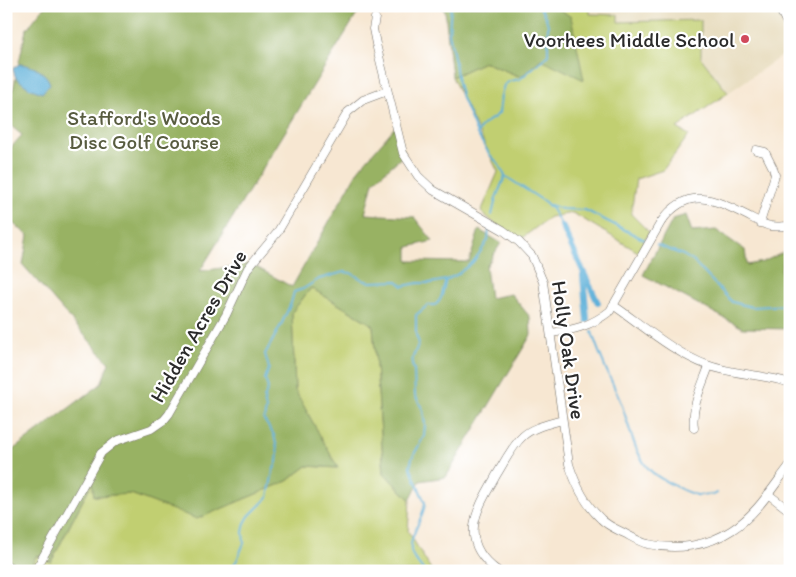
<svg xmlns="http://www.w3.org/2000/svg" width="796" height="577" font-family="Itim,sans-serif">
<rect width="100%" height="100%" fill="#fff"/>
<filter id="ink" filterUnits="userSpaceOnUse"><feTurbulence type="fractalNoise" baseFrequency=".02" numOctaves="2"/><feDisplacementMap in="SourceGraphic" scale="10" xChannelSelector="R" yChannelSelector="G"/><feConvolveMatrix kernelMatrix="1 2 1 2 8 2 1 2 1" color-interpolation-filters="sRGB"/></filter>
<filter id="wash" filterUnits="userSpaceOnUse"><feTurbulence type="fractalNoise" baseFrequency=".0096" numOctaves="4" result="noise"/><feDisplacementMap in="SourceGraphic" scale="20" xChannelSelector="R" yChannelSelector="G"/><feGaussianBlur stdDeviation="1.12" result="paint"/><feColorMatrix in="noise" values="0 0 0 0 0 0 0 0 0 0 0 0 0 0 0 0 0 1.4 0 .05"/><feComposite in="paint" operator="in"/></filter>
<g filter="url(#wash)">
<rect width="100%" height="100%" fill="#f7e7d2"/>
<path fill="#e6daba" d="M590,6H790V50L728,93L701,58V20L618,22V15L590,14Z"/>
<path fill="#c1cf71" stroke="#767d4e" d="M555,6H590V14L618,15V22L701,20V58L728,93L677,128L689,135L663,170L636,179L631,214L649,232L638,252L573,213L550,217L517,242L481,212L498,172L452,77L484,62L521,77L571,18Z
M311,288L373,325L384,473L410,500L408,531L432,571H28L37,555L51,562L93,481L94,496L131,494L197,518L287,481L307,466L337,468L295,390L292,312Z"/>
<path fill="#98b263" stroke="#626e47" d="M45,6H362L200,271L251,264L292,287L359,169L395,127L405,154L373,182L365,214L414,217L433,241L408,247V261L469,262L479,230L501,243L486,267L490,298L511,294L530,317L531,335L446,477L420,481L410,500L384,473L373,325L311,288L292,312L295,390L338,468L307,466L287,481L197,519L131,494L94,496L92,482L51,562L37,555L28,571H19L6,563V455L101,384L109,363L23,265L28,235L6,218V153L22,135L6,122L26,30Z
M440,6H555L571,17L584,80L541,59L521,77L484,62L452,77L445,11Z
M686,215L692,232L716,230L745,250L747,265L763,262L786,251L781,270L783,276L790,277V329L743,328L643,275L673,219Z"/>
<path fill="#5db0d9" stroke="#446e82" d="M20,64C32,65 47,72 50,84L42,93L29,88L16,78L13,70L14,67Z"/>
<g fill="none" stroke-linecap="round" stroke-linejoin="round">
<path stroke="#5db0d9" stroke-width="2" d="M451,6L449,33L455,62L458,83L462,98L477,134L490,155L498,163L505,176L545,202L552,209L562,226
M477,134C485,118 489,124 499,113L501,95L504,85L510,81L520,79L548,55V25L546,18L539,6
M550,205L562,209L585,210L645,240
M492,215L496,198L505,176
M657,245L683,255L693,261L732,302L752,307L790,305
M592,332C599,356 611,379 621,403C629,424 635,459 653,473C660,479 689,494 697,495C703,496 707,493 713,495L717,493
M229,571L237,560L244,543L243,532L245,523L249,516L268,497L273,471L277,462L278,453L274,435L264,420L266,409L264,399L268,388L265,379L269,368L265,354L281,325L291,303L294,292L303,289L319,279L344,272L351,273L365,281L371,282L397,281L403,286L418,283H431L446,280L458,274L473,262L481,251L488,240L489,230
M424,571C420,565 415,560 412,554C406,540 424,518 425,503L410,467L412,458L424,436L425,425L423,410L415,395L414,369L412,365L413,357L419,343L416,335V315L428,305H435C444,299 442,289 446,280"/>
<path stroke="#5db0d9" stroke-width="6" d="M562,226L598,303
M583,276L587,320"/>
</g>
</g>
<g filter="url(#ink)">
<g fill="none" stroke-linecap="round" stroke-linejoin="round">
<defs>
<path id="minor" d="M778,6L790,29
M375,18L373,29L376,44L403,153L418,176L433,190L503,230L519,242L532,256L543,282L569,464C575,483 586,505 601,519C608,526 616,529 624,533C632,537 639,542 648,544C676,551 708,546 732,530C757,514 772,488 790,465
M756,150L765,152L773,168L775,175L760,223
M613,305C642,325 674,353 707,365C734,375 763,374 790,383
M551,333C574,330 591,326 610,311L661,222C687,186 712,198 746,215C754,219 762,224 770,226C777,227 783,226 790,226
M694,428C691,406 702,386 709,366
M768,494L790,511
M6,565L17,571
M35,571L101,453L116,441L151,429L164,420L169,414L226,315L248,268L277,233L348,112L363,100L387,91
M498,571C456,541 477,509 497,474C505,461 512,446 523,436C533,427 549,424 562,420"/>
</defs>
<use href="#minor" stroke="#726d65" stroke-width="9"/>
<use href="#minor" stroke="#fff" stroke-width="8"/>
</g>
</g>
<circle fill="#d1495b" stroke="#fff" stroke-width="2" cx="745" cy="39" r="5"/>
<g text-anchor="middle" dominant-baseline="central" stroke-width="4.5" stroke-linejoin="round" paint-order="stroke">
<g font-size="21" fill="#2b2b2b" stroke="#fff" text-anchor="end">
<text x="735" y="39">Voorhees Middle School</text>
</g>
<g font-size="21" fill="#585c40" stroke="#fff">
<text x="144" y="117">Stafford's Woods<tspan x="144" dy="24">Disc Golf Course</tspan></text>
</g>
<g font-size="21" fill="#2b2b2b" stroke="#fff">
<text transform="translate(198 326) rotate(-60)">Hidden Acres Drive</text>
<text transform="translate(569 350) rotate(82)">Holly Oak Drive</text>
</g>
</g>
<rect width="796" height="577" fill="none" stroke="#fff" stroke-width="25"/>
</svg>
